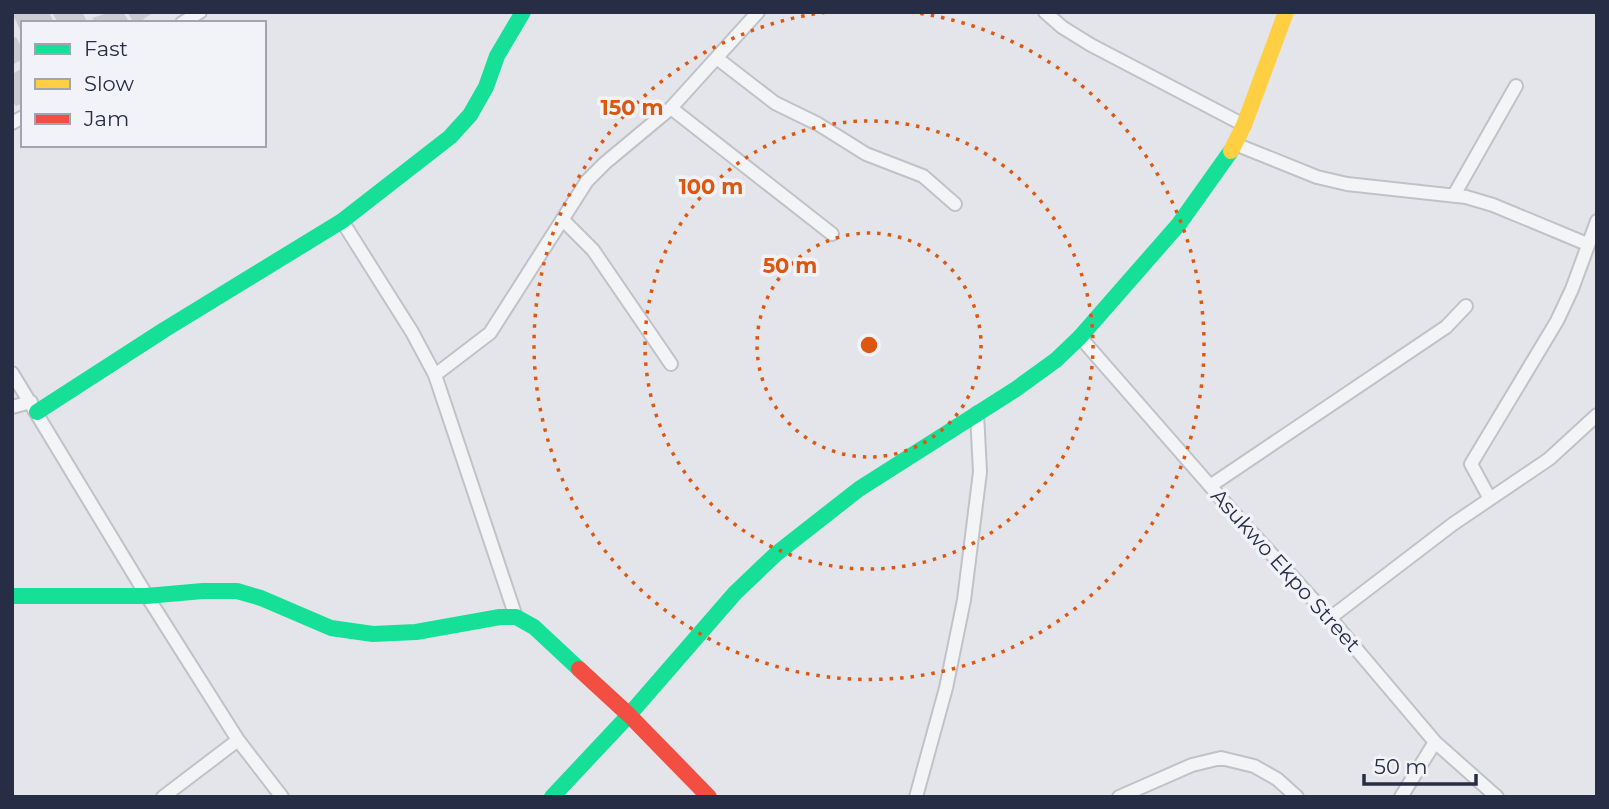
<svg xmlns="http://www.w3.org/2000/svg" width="1609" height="809" font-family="Montserrat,sans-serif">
<rect width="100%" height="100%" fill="#e4e5ea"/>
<path fill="#cbccd2" d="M18,12H49L53,21L23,23V36L13,15Z
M52,12H82L88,23H58Z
M110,12H123L130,23H96L92,18Z
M127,12H154L138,23H134Z
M16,37L23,50V59L12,65V39Z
M23,68V103L16,106L12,101V74Z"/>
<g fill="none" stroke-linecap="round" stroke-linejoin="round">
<defs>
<path id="street" d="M1045,12L1062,27L1091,45L1244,125
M182,23L200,12
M718,59L775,103L818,124L866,154L923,176L955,204
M671,108L832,234
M12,123L23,117
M1235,144L1317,177L1347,184L1466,197L1493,205L1587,244
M1454,195L1516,86
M563,220L593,250L671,364
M342,221L412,332L435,375L516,617
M1080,337L1233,512L1330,618L1435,742L1497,797
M12,373L147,596L238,740L282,797
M435,375L490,333L587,181L605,163L671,108L758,12
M12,407L31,402
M1210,486L1446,327L1466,306
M1490,499L1471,464L1557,321L1572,289L1597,221
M1330,618L1453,524L1549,459L1597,415
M163,797L238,740
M916,797L946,688L964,600L980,472L977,413
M1119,797L1192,765L1221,758L1254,766L1277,779L1297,797
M1401,797L1435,742"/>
</defs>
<use href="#street" stroke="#c1c2c8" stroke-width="16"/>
<use href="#street" stroke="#f3f4f6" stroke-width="12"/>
<path stroke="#16e098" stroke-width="16" d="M37,412L164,330L342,221L450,137L470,115L486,87L497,56L523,12
M12,596H146L203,591H237L261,598L331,628L373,634L416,632L500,617H516L534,627L579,669
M552,797L629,715L735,593L776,554L859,489L1016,389L1056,360L1080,337L1179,224L1231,151"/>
<path stroke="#ffcf43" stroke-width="16" d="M1231,151L1244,125L1286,12"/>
<path stroke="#f24e42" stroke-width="16" d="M579,669L629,715L709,797"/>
</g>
<g fill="none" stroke="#de570f" stroke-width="3.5" stroke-dasharray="3.5 7">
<circle cx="869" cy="345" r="112"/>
<circle cx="869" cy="345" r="224"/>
<path d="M910 12A335 335 0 1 1 828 12"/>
</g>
<g text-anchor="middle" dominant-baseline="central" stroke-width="7" stroke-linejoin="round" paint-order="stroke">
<g font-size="21" fill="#282d46" stroke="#f2f3f9">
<text transform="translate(1286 570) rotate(48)">Asukwo Ekpo Street</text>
</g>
</g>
<circle cx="869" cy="345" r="10" fill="#de570f" stroke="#f2f3f9" stroke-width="3.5"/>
<g font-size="21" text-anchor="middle" font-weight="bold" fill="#de570f" stroke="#f2f3f9" stroke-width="7" stroke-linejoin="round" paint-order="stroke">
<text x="632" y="115">150 m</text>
<text x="711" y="194">100 m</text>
<text x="790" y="273">50 m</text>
</g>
<rect width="1609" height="809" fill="none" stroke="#282d46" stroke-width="28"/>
<rect x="21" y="21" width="245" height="126" fill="#f2f3f9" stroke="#a1a4b1" stroke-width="2"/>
<rect x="35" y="44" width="35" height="10" fill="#16e098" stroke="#a1a4b1" stroke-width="2"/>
<text x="84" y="56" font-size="21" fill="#282d46">Fast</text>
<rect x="35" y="79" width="35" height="10" fill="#ffcf43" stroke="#a1a4b1" stroke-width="2"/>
<text x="84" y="91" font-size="21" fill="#282d46">Slow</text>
<rect x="35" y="114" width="35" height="10" fill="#f24e42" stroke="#a1a4b1" stroke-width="2"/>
<text x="84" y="126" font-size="21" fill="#282d46">Jam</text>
<path d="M1364 774v10h112v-10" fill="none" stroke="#282d46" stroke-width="3.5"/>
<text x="1374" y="774" font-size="21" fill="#282d46" stroke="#f2f3f9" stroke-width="5" paint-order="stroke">50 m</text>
</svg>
